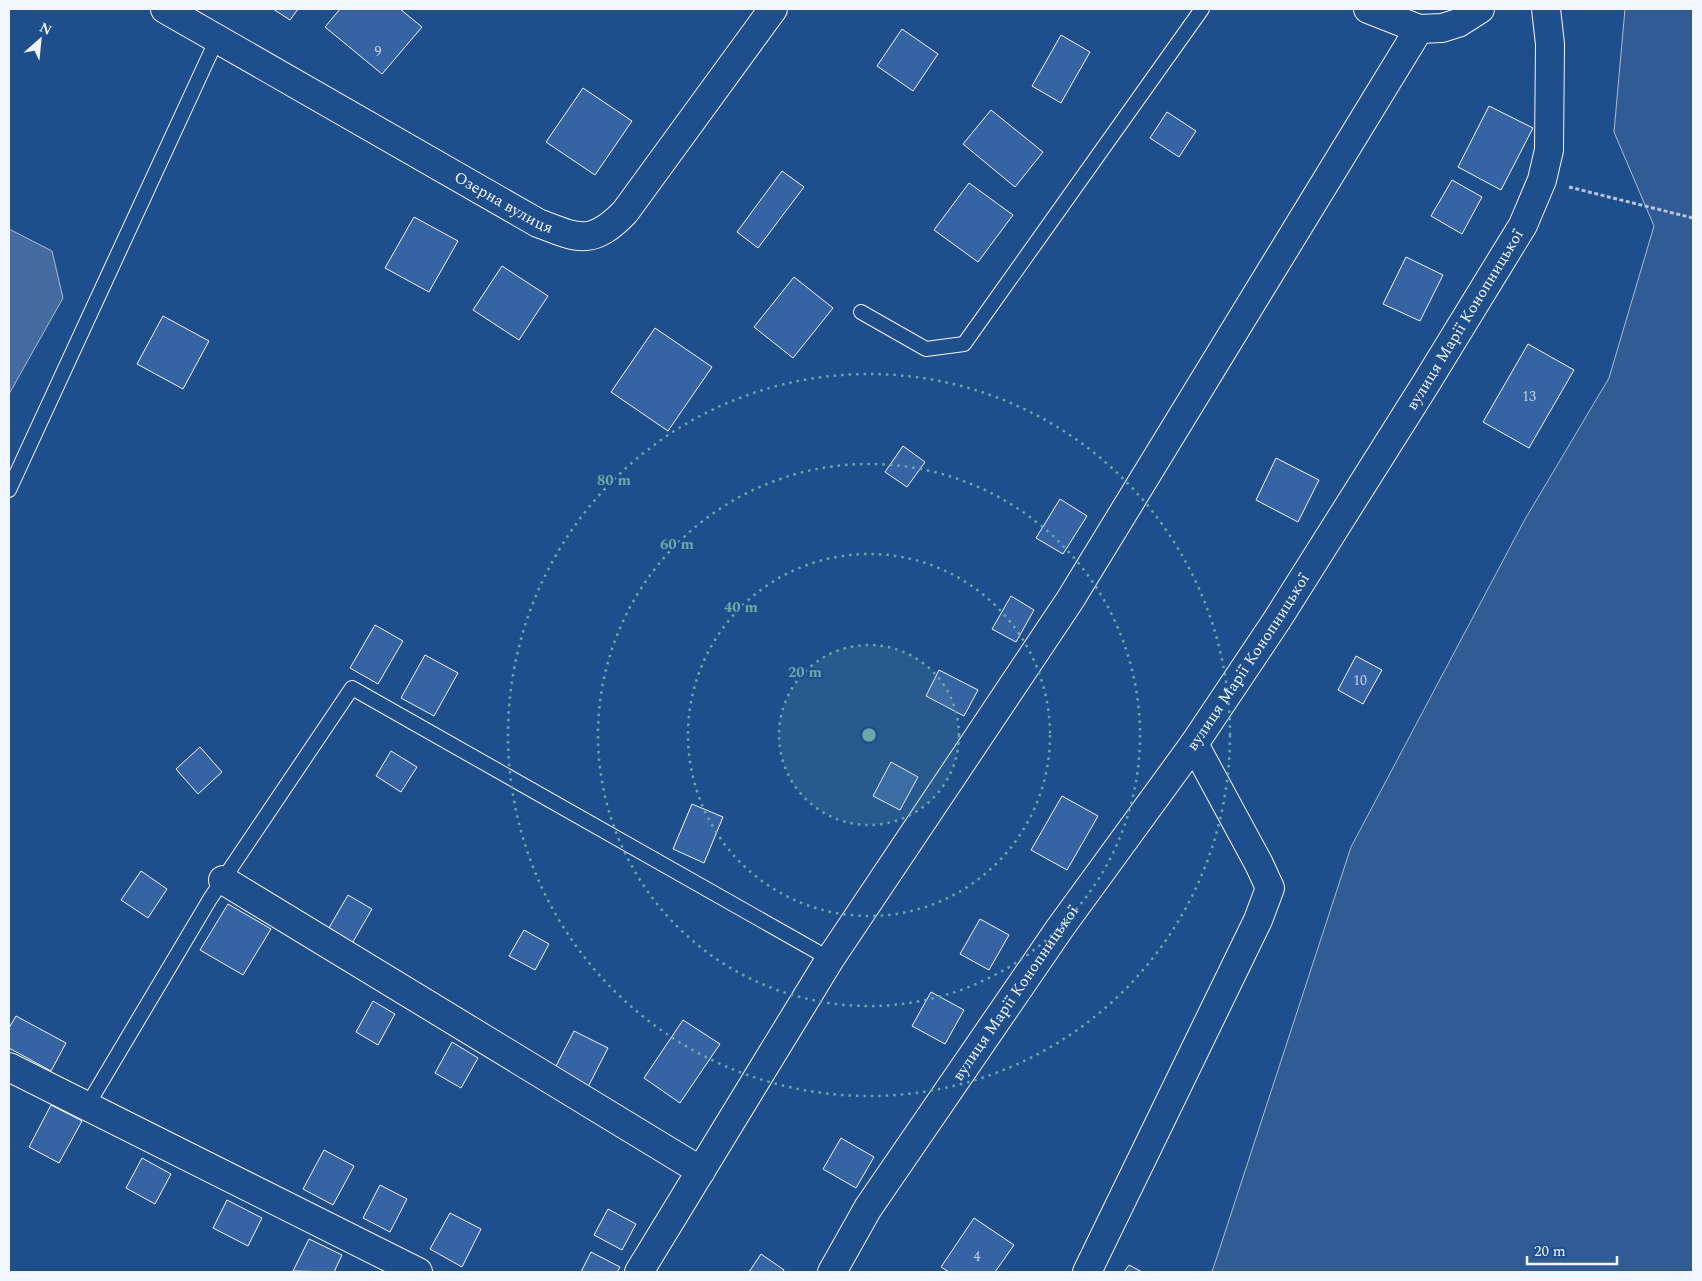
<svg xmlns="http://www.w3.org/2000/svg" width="1702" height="1281" font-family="Spectral,serif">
<rect width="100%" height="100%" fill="#1f4e8c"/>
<path fill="#305b95" stroke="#a8bbd7" d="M1625,9H1693V1272H1212L1351,847L1524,521L1609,378L1654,226L1614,132Z"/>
<path fill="#446ba0" stroke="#a8bbd7" d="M9,229L52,251L63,298L9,394Z"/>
<path fill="#3563a3" stroke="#f2f6ff" d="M273,9H298L290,20Z
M340,9H400L422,27L382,74L325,27Z
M902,29L938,54L913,91L877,66Z
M1061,35L1090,52L1061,103L1032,86Z
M583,88L632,121L595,175L546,142Z
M1489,106L1533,128L1501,190L1458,167Z
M991,110L1043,152L1015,187L963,144Z
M1167,112L1196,131L1179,157L1150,138Z
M782,171L804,187L758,248L737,232Z
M1452,180L1482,197L1462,234L1431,216Z
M969,183L1013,215L978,262L934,230Z
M414,217L458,241L429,292L385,268Z
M1406,257L1443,275L1420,321L1383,304Z
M502,266L548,296L519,340L473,310Z
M794,277L833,308L793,358L754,327Z
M163,316L209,341L183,389L137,364Z
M655,328L712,367L668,431L611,392Z
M1528,344L1574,370L1529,448L1483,422Z
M903,446L925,462L907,487L885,472Z
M1276,458L1319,480L1298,522L1256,500Z
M1060,499L1087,516L1063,554L1036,538Z
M1011,596L1034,610L1016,642L992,629Z
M375,625L403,641L378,684L350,668Z
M425,655L458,673L434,716L401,698Z
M1356,656L1382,670L1363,704L1338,690Z
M939,670L978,690L964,716L926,696Z
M200,747L222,772L198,794L176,769Z
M391,751L417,767L401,792L376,776Z
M891,762L918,777L900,810L873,796Z
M1062,796L1098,816L1067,870L1031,850Z
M692,804L723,817L704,863L673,849Z
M141,871L167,889L148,918L121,900Z
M348,895L372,909L350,947L326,933Z
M228,904L271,929L243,975L200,950Z
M980,919L1009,935L989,970L960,954Z
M524,930L549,944L535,970L509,956Z
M931,992L964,1010L945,1044L912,1026Z
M373,1001L395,1014L378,1045L356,1032Z
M16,1016L66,1043L51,1071L9,1048V1028Z
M683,1020L720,1044L680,1103L644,1078Z
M574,1031L608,1048L588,1087L554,1070Z
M452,1042L478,1058L461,1088L435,1073Z
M51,1105L82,1121L59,1163L29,1147Z
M841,1138L874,1157L856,1188L823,1169Z
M324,1150L354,1166L333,1205L303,1189Z
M142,1158L171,1174L155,1204L126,1188Z
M380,1185L407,1199L390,1232L363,1218Z
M227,1200L262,1218L248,1246L213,1228Z
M608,1209L636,1224L622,1250L594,1235Z
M450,1213L481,1229L462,1267L430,1249Z
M974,1218L1014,1245L995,1272H949L941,1267Z
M309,1239L342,1255L334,1272L293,1271Z
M591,1252L620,1267L617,1272H581Z
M761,1254L784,1270L783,1272H749Z
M1129,1265L1142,1272H1124Z"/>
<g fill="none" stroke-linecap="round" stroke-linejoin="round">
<defs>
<path id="service" d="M861,312L926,349L964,344L1202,9
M9,490L217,39
M87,1106L210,899L352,688L830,959"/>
<g id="minor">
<path id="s1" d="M165,9L538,223C579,239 592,246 625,212L773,9"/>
<path d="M1368,9L1419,29L1442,28L1458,23L1480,9"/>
<path d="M223,880L701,1171"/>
<path d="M9,1067L418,1272"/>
<path d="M639,1272L830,959L1070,600L1419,29"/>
<path id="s2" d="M832,1272L868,1208L1060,928L1194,744L1277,620L1425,385L1523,225L1542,180L1549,150L1550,44L1546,9"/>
<path d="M1087,1272L1258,920L1270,888L1259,864L1194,744"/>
</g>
</defs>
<use href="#service" stroke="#f2f6ff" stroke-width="16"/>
<use href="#minor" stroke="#f2f6ff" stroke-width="30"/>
<path stroke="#b3c4dc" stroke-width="3" stroke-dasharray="4 2.5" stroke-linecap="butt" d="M1569,187L1693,218"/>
<use href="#service" stroke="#1f4e8c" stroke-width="14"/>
<use href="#minor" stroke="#1f4e8c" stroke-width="28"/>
</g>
<circle cx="869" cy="735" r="90" fill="#6aa9a8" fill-opacity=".12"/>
<g fill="none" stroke="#6aa9a8" stroke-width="2.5" stroke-dasharray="2.5 5">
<circle cx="869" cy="735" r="90"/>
<circle cx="869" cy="735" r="181"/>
<circle cx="869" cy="735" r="271"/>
<circle cx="869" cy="735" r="361"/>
</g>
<g text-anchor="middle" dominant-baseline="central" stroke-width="4" stroke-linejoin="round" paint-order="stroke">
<g font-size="14" fill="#c3d1e8">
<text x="378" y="51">9</text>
<text x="1529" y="396">13</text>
<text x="1360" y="680">10</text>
<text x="977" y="1256">4</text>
</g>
<g font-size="16" fill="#f2f6ff" stroke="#1f4e8c">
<text stroke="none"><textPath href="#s1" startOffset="390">Озерна вулиця</textPath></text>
<text stroke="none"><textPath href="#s2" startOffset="1144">вулиця Марії Конопницької</textPath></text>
<text stroke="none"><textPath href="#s2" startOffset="739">вулиця Марії Конопницької</textPath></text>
<text stroke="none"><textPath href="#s2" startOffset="334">вулиця Марії Конопницької</textPath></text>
</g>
</g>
<circle cx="869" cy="735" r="8" fill="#6aa9a8" stroke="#1f4e8c" stroke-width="2.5"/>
<g font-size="15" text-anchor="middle" font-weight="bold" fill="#6aa9a8" stroke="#1f4e8c" stroke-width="4" stroke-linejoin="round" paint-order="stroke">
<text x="614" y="485">80 m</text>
<text x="677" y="549">60 m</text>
<text x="741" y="612">40 m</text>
<text x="805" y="677">20 m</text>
</g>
<rect width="1702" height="1281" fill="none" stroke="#f2f6ff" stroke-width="20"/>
<g transform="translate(40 40) rotate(27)" stroke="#1f4e8c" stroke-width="4" paint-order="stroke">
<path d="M0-4L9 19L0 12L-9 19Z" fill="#f2f6ff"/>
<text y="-8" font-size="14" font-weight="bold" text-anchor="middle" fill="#f2f6ff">N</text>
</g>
<path d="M1527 1256v8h90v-8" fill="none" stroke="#f2f6ff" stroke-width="2.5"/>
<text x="1534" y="1256" font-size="15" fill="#f2f6ff" stroke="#1f4e8c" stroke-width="4" paint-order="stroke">20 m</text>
</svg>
